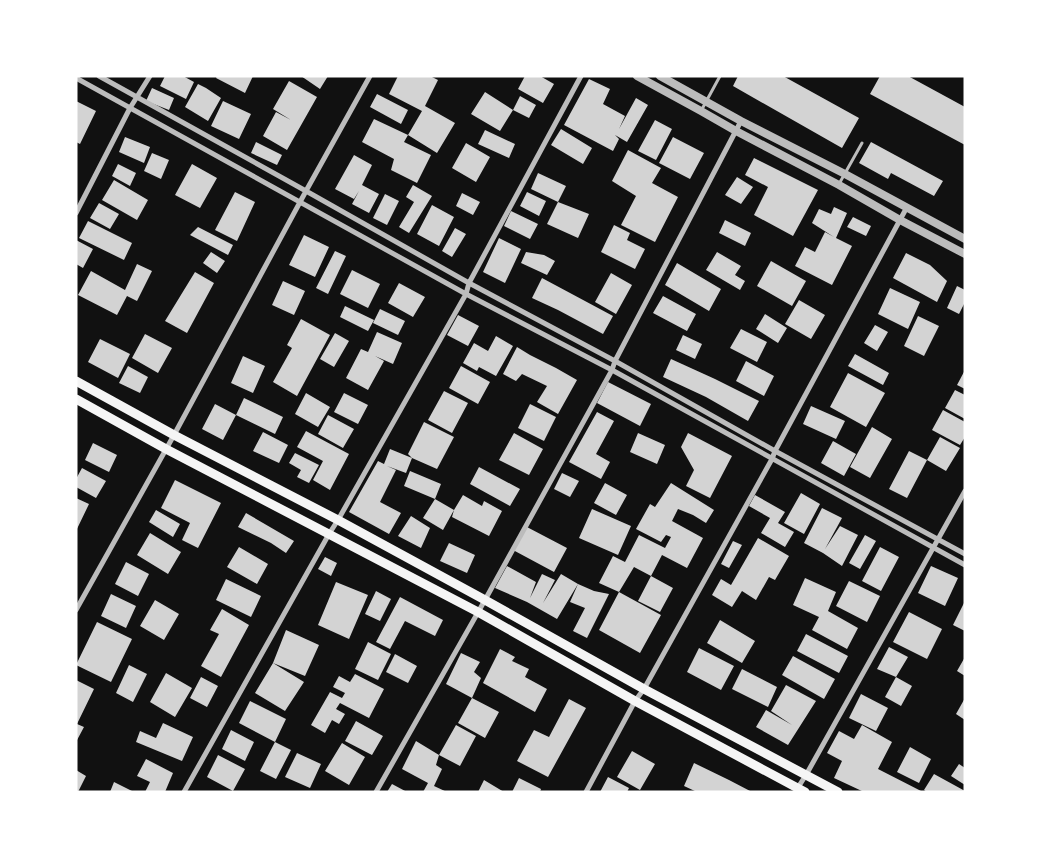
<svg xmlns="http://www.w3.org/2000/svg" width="1041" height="868" font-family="Barlow,sans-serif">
<rect width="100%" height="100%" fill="#111"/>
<path fill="#d3d3d3" d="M165,76H183L194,82L186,99L160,86Z
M217,76H253L245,93L216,78Z
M301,76H328L320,89Z
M398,76H430L438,80L425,106L455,123L437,153L408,135L404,142L431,155L417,183L391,170L394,159L362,142L374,119L408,135L422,111L389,94Z
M525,76H540L554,84L543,103L518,89Z
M738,76H783L859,118L842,148L733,86Z
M880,76H908L965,107V145L870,94Z
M589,79L610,89L603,104L625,116L619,129L636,98L648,105L627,142L615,135L619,139L613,151L564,125Z
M289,81L317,97L287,150L263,136L276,112L291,120L273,109Z
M198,84L206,88L221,98L208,121L185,107Z
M152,88L174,98L169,110L146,101Z
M485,92L513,110L500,131L471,114Z
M377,94L408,110L401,124L370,107Z
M520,96L536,105L529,118L513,110Z
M76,101L96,111L80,144L76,142Z
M223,101L251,114L239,139L211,126Z
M655,120L672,129L656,160L638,151Z
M561,129L592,148L583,164L551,145Z
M485,130L515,144L509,158L478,144Z
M125,137L150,147L144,163L119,152Z
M673,137L704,153L690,179L659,163Z
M256,142L282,155L277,165L251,153Z
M871,142L943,181L934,196L891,173L888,179L859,163Z
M466,143L490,157L476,182L452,168Z
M628,150L661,168L652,183L678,197L655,242L621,225L636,196L612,181Z
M152,153L169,160L161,179L144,171Z
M354,155L372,165L362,185L379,194L369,213L352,204L359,191L354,199L335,189Z
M754,158L818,190L793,236L754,215L768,187L745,175Z
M118,164L136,173L130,186L112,176Z
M192,164L217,178L200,208L175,195Z
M538,173L566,186L558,202L531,189Z
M737,177L753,187L741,204L725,195Z
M114,180L148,200L137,220L102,200Z
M413,185L432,196L409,233L399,227L414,202L406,197Z
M235,192L255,202L237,241L215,230Z
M527,192L546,201L539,216L520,206Z
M462,193L480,202L473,215L456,206Z
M385,194L399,201L387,225L373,218Z
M558,202L589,214L578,238L547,224Z
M99,203L119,214L110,229L90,218Z
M432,205L454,217L439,246L417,234Z
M834,207L847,213L836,238L852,246L832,285L795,266L805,247L815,252L825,232L834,237L812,223L819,209L831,214Z
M511,211L538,224L530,239L504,226Z
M853,217L871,226L866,236L847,227Z
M725,220L751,233L745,246L719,233Z
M88,221L132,243L124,260L79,238Z
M614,225L630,233L627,240L645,249L635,269L601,252Z
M198,227L233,245L228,255L190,235Z
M455,228L466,234L452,257L442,251Z
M304,235L329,247L315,277L289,265Z
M499,238L521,249L505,283L483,272Z
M76,240L93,249L83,268L76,264Z
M335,251L346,256L328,294L316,288Z
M211,252L225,261L217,273L203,263Z
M526,252L544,255L555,261L547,275L521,263Z
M717,252L741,266L735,275L745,281L740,290L706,270Z
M906,253L930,265L947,281L937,302L893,278Z
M771,261L806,281L792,306L757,286Z
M677,263L721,289L709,311L665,285Z
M137,264L152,271L137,301L127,296L117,315L78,295L91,271L125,290Z
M352,270L380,284L368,308L340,294Z
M195,272L214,283L187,333L165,321Z
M611,273L632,285L616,314L595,302Z
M542,278L613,316L603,334L558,310L532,298Z
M283,281L305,291L294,315L272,305Z
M399,283L425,297L413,317L388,303Z
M957,286L965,290V302L959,314L947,308Z
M890,288L920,302L908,329L878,314Z
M663,296L696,314L687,331L653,313Z
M799,300L825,315L811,339L785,324Z
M345,306L374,320L368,331L340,317Z
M380,309L405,321L398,335L373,323Z
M765,314L787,328L778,343L756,329Z
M458,315L479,326L468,346L447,335Z
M918,316L939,326L924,356L904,346Z
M301,319L330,335L297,396L273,382L292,348L287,345Z
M875,325L888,332L877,351L864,343Z
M741,329L767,342L757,362L730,348Z
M377,332L402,343L393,364L375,356L384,361L368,390L346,378L361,349L368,352Z
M335,333L349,341L334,367L320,359Z
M145,334L172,348L158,373L132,358Z
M683,335L702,344L695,359L676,350Z
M496,336L513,346L496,376L479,367L477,371L463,363L474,343L488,351Z
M100,339L130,354L118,378L88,362Z
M517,347L530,355L556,368L577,380L558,414L537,402L547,386L522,374L516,381L503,374Z
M855,354L889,373L883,385L848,366Z
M243,356L265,366L253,393L231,383Z
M671,359L715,379L759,401L748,421L706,397L663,377Z
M746,361L774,376L764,396L736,381Z
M128,366L148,377L140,393L119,383Z
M461,366L490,382L478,404L449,388Z
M965,370V389L957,385Z
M848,373L885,393L866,427L830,407Z
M608,382L651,404L640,426L597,403Z
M955,390L965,395V419L945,408Z
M444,391L468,403L452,433L428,420Z
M306,393L330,407L318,427L295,414Z
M344,393L368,405L358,424L334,412Z
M244,398L283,417L275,434L236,415Z
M215,404L236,415L223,440L202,429Z
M530,404L556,417L544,441L518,428Z
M811,406L845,421L836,439L803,424Z
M943,410L965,422V437L960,445L932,430Z
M597,412L614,421L596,454L610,462L601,479L569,462Z
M328,415L354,429L343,448L318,434Z
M424,422L454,437L437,469L412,458L408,454Z
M872,427L892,439L870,478L850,467Z
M306,431L349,454L330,490L313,480L323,461L297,447Z
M263,432L288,445L279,463L253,451Z
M514,433L543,449L529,475L499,460Z
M638,433L665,445L657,464L630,452Z
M688,433L732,456L710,498L686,486L694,470L681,447Z
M940,437L960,448L946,471L927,460Z
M833,441L856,454L844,476L821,463Z
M93,443L117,455L109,472L85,460Z
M390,449L412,458L406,473L387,466L396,470L380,502L401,513L389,534L349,512L378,461L384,464Z
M909,451L927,460L907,498L889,489Z
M295,453L319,465L309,483L297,477L301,470L289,463Z
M479,467L520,489L510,506L470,484Z
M82,468L106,481L96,498L76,487V479Z
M410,471L441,484L435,499L404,486Z
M562,473L579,481L570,497L554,489Z
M175,480L221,503L198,548L182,540L190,523L161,508Z
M605,483L627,495L616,515L594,503Z
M671,483L714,510L706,523L693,515L678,509L672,521L703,538L687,568L662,555L651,576L634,567L619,592L599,583L613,556L625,562L639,535L665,548L671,537L666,535L661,542L636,529L650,504L655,507Z
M801,493L820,504L804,534L784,523Z
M463,495L482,506L484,501L502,511L489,536L452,517L454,510Z
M755,495L785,512L778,523L794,532L785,547L761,533L770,518L749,506Z
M76,498L89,504L76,531Z
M435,499L454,510L443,530L423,518Z
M822,508L842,518L825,549L840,526L858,535L842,566L823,553L804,543Z
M592,509L631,526L618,555L579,538Z
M156,510L180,524L173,537L149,522Z
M246,513L294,541L286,553L271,543L238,527Z
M411,516L430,528L421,548L398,536Z
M525,526L567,548L554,572L513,550Z
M150,533L181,552L168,574L137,555Z
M865,535L876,541L860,569L849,563Z
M758,538L789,556L775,580L769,577L756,600L742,591L732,607L712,595L721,579L731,585Z
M733,541L742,545L729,568L721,564Z
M449,543L475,555L467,573L440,561Z
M239,547L268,564L257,584L227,567Z
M880,547L899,557L881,591L862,581Z
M325,557L337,563L331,576L318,569Z
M126,562L149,574L138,596L115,584Z
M507,566L536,582L530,598L542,574L555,580L543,603L561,574L578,584L594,591L609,594L587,638L573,631L585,608L570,602L578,584L557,619L527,602L495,588Z
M931,566L958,578L945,606L918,593Z
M651,576L673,588L660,612L638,601Z
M805,578L836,592L828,611L858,628L847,649L812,630L819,617L793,605Z
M226,579L261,596L251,617L216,600Z
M849,581L880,596L867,622L836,606Z
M336,582L368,595L349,639L318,625Z
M376,591L391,599L380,621L365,614Z
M619,592L661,615L640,653L599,630Z
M111,594L136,606L126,628L101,616Z
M400,597L443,620L435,636L405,621L390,649L376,642Z
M155,600L179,614L164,640L140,626Z
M965,601V631L953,625Z
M222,609L249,625L221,677L201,666L219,634L210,630Z
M909,612L942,629L927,659L893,642Z
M720,620L755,641L742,663L707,643Z
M97,622L132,639L111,682L76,665Z
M286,630L319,645L305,676L273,663L304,682L285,711L255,693L273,663Z
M806,634L848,656L839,673L797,651Z
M368,642L391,654L378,680L355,669Z
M889,647L908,657L896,677L877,669Z
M699,648L734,666L721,690L687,672Z
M500,649L515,657L512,661L529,669L525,677L547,689L535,712L483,683Z
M461,653L480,662L474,672L481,678L472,698L446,684Z
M395,654L417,666L408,683L386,672Z
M793,656L835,679L824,699L782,675Z
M965,657V676L957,671Z
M129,665L147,674L133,702L116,693Z
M742,669L777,687L768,707L732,689Z
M166,673L192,688L175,717L150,702Z
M355,674L384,689L369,718L340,703L336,709L345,714L339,724L332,720L325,733L311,725L330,692L342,698L345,693L333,687L339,676L350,682Z
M201,677L218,686L207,707L190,698Z
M896,677L912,686L901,706L885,697Z
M76,680L94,689L77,724L84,727L76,742Z
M786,685L816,701L788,745L756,727L766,710L792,725L771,711Z
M861,694L888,708L876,731L849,718Z
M472,698L499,712L485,738L458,723Z
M965,698V720L956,714Z
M569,699L586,708L548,777L517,761L534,730L549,737Z
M250,701L286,719L275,742L239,723Z
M356,721L383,736L372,755L345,741Z
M163,723L193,737L182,761L136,742L140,731L156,738Z
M456,725L476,736L460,766L439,755Z
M862,725L892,742L878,769L923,792H864L834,778L842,761L827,753L839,731L854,739Z
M231,730L254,742L245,761L222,749Z
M416,741L439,755L436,765L442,769L434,786L447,792H423L428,783L402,769Z
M275,742L291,750L276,779L260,771Z
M342,743L365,757L349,785L325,771Z
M910,747L931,759L919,783L897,772Z
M632,751L655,764L640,790L617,777Z
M297,753L321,764L310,788L285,777Z
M218,755L245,769L233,791L207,777Z
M146,759L173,773L165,792H145L150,782L137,776Z
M694,763L729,780L752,792H697L684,786Z
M959,764L965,768V785L951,776Z
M76,770L86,776L78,792H76Z
M934,774L965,791V792H927L924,790Z
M608,777L629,788L627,792H600Z
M519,778L541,789L540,792H512Z
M484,780L504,792H478Z
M114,782L134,792H110Z
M392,784L407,792H387Z"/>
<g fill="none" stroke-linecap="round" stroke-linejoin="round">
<path stroke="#bcbcbc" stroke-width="3" d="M701,111L720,76
M839,184L862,143"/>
<path stroke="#bcbcbc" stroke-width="5" d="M99,76L306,191L469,283L615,361L775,451L965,554
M76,78L466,294L612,370L965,565
M76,213L130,108L150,76
M76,610L174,435L306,191L370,76
M797,789L806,775L965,491
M184,792L329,534L338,520L466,294L469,283L581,76
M376,792L485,600L612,370L615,361L741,121
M586,792L635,701L644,689L772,459L775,451L907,207"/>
<path stroke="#bcbcbc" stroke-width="8" d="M637,76L701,111L736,131L839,185L900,220L965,254
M660,76L741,121L845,174L965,239"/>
<path stroke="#f5f5f5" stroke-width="9" d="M76,381L174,435L338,520L485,600L644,689L838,792
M76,399L166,449L478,612L635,701L805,792"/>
</g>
<rect width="1041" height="868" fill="none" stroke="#ffffff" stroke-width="155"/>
</svg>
